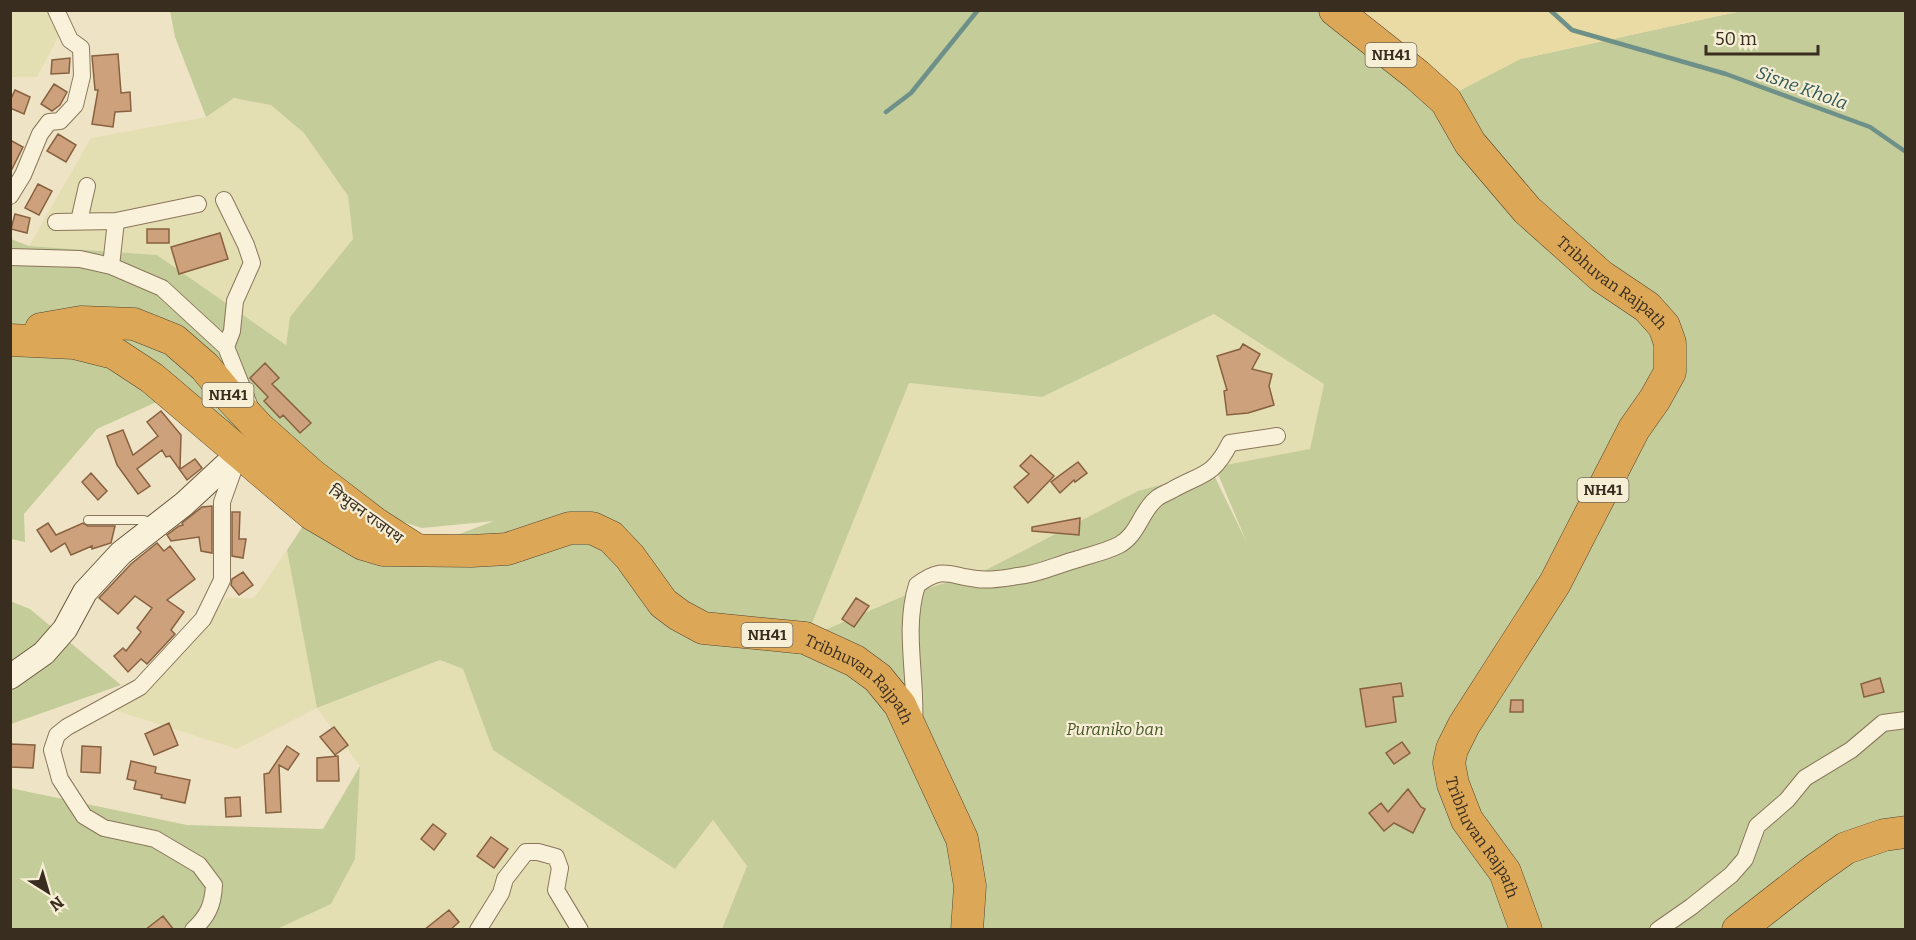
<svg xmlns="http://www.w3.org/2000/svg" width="1916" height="940" font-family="Bitter,'Noto Sans Devanagari',serif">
<rect width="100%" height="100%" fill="#eee4c5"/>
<path fill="#e4deb3" d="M10,11H59L64,26L37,77H11Z
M234,98L271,104L304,133L348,196L353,239L290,317L286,345L157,255L29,246L91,138L206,117Z
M1214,314L1324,384L1310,449L1211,470L1138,491L984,571L906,595L805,638L909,383L1042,397Z
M287,550L318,708L440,660L463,669L494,750L675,869L713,820L747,866L722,929H277L331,904L355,859L360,766L317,708L237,749L117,711L227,598H254Z"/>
<path fill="#c4cc99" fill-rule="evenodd" d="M170,11H1319L1414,78L1455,93L1520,59L1741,11H1905V929H722L747,866L713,820L675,869L493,750L463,669L440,660L317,708L287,550L305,523L163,399L97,429L24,514L25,542L11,539V239L29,246L157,255L286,345L290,317L353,239L348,196L304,133L271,105L234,98L206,117L175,37ZM1214,314L1324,384L1310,449L1215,467L1247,543L1212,471L1138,491L984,571L906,595L806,638L909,383L1042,397ZM391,518L422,528L494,521L417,550Z
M10,601L30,609L121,685L11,724Z
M360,766L355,859L331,904L277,929H15L10,927V788L187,825L323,829Z"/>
<path fill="#eadaa3" d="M1319,11H1741L1520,59L1455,93L1414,78Z"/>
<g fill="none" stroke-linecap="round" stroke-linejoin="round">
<path stroke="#6d9089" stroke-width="4.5" d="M1550,10L1572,30L1726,74L1870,127L1906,152
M886,112L911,93L978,10"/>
</g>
<path fill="#cca17b" stroke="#886141" stroke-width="1.5" d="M118,54L121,93L130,92L131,111L115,112L113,127L92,124L98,90H95L92,56Z
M70,58L69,73L51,74L52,60Z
M54,84L67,92L60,105L52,111L41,104Z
M15,90L30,97L24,114L10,108V101Z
M58,134L76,145L66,162L47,151Z
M10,140L23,147L10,173Z
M38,184L52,191L39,215L25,208Z
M15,214L30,218L27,233L11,229Z
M147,229H169V243H147Z
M220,233L228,259L179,274L171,247Z
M1243,344L1260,354L1252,369L1272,374L1269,386L1274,405L1248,413L1227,415L1224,391L1227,390L1217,356L1240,349Z
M265,363L279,378L272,384L311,423L300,433L283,415L280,418L264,401L268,397L250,378Z
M161,411L181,435L180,469L195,459L202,468L187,480L170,456L166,457L162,450L137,469L150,486L138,494L117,465L107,436L123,430L133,455L158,436L147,422Z
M1031,455L1054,476L1028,503L1014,487L1029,474L1020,466Z
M1078,462L1087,473L1075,482L1074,480L1060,493L1051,482Z
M91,473L107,491L98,500L82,482Z
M212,506V553L201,551L199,537L171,541L167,535L179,526L183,525L182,523L202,507Z
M232,512H240L239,539H246L243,558L232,556Z
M1080,518L1079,535L1032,531V527Z
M48,523L56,535L83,523L88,526H115L111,543L92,549V546L71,555L65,543L51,552L37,530Z
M157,543L164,551L170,546L195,579L167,600L184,612L171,630L175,634L147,664L141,659L128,672L114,656L123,648L126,651L141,632L137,628L152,608L135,596L118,614L99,598L131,564Z
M243,572L253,585L239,595L231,585L232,579Z
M856,598L869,606L854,627L842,619Z
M1880,678L1884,692L1864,697L1861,684Z
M1401,683L1403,696L1393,697L1396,722L1366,727L1360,689Z
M1511,700H1523V712H1510Z
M169,723L178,745L154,755L145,734Z
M334,727L348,745L335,755L320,737Z
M1402,742L1410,753L1394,764L1386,753Z
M10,744L35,745L33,768L10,767Z
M82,746L101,747L100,773L81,772Z
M287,746L299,754L288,770L279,765L281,812L266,813L264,774L269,773Z
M338,756L339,781H317V758Z
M131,761L156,767L155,773L190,780L185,803L161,798L162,795L134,789L136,781L127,779Z
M1408,789L1421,807L1425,809L1413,833L1394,823L1384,831L1369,813L1381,803L1388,812Z
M240,797L241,816L226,817L225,798Z
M433,824L446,834L434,850L421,839Z
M491,837L508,849L494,868L477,856Z
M449,910L459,922L450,930H424Z
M163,916L174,930H145Z"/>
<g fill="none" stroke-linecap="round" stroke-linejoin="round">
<defs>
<path id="lane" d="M88,520H144L154,523"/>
<path id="street" d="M10,196L23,175L40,134L49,122L60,121L75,105L82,76L81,48L70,40L56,10
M224,200L246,245L252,263L235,301L232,331L226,347
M79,221L87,186
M116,221L198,204
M56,222L116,221L111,266
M10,257L80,259L111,266L162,288L226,347L250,407
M914,724C917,678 903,630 917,585C944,565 948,576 977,579C990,581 1005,578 1018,576C1039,574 1056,565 1075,560C1090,555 1105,552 1119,545C1138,535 1141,511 1156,499C1160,495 1167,493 1172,490C1202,473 1213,477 1230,443L1277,436
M193,930C208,916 213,905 214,885L199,865L155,839L104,828L84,816L60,779L52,750L57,735L67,727L140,687L203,619L222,580V502L238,457
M478,930L501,893L505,879L526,852H538L556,857L560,868L556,890L580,930
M1658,930L1691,907L1731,875L1745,859L1757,826L1787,800L1805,778L1851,750L1883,723L1906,720"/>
<path id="secondary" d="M10,677L44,653L65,629L85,592L121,553L184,504L239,453"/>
<g id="highway">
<path id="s1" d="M1335,10L1417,75L1446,101L1470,143L1527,210L1601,276L1647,307L1664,326L1670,343V372L1655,399L1634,429L1555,583L1464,725L1452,749L1449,763L1453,784L1467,820L1505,872L1526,930"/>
<path d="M41,329L81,322L134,324L174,340L205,367L228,395L259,428L312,475L376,524L415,549"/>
<path id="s2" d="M10,340L74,343L114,353L152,378L312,514L363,544L383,550L471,551L507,549L570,528H592L611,537L630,557L663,603L679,615L703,628L805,638L855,661L878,678L900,705L962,839L970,886L967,930"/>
<path d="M1738,930L1815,870L1846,848L1884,835L1906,832"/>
</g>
</defs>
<use href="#lane" stroke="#89765b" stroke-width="10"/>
<use href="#street" stroke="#89765b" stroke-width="18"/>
<use href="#secondary" stroke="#6b573e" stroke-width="26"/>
<use href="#highway" stroke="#57442f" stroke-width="33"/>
<use href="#lane" stroke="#f9f1d9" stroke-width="8"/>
<use href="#street" stroke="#f9f1d9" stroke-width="16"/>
<use href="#secondary" stroke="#f9f1d9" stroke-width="24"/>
<use href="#highway" stroke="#dca857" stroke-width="32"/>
</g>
<g text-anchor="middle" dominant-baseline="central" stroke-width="4.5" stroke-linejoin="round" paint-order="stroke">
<g fill="#f6eed5" stroke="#726756" stroke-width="1.5">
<rect x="1365.5" y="43" width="51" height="24" rx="4.5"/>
<rect x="202.5" y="383" width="51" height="24" rx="4.5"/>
<rect x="1577.5" y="478" width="51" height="24" rx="4.5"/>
<rect x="741.5" y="623" width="51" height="24" rx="4.5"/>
</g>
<g font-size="15" font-weight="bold" fill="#392d1f">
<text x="1391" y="55">NH41</text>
<text x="228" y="395">NH41</text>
<text x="1603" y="490">NH41</text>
<text x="767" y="635">NH41</text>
</g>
<g font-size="16" fill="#392d1f" stroke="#f6eed5">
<text stroke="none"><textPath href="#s1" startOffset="392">Tribhuvan Rajpath</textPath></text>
<text transform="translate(366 514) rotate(36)">त्रिभुवन राजपथ</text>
<text stroke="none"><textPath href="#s2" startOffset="978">Tribhuvan Rajpath</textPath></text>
<text stroke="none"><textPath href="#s1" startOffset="1040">Tribhuvan Rajpath</textPath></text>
</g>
<g font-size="16" font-style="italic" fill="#475626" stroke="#f6eed5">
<text x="1115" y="729">Puraniko ban</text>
</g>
<g font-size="18" font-style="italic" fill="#2e5958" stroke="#f6eed5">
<text transform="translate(1802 88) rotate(20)">Sisne Khola</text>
</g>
</g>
<rect width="1916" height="940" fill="none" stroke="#392d1f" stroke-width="24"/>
<g transform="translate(48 892) rotate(143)" stroke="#f6eed5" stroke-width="4.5" paint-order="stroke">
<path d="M0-4.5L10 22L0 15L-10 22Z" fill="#392d1f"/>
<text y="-9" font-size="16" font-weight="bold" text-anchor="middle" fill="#392d1f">N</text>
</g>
<path d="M1706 45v9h112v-9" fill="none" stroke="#392d1f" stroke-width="3"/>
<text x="1715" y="45" font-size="18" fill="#392d1f" stroke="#f6eed5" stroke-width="4.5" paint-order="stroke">50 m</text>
</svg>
